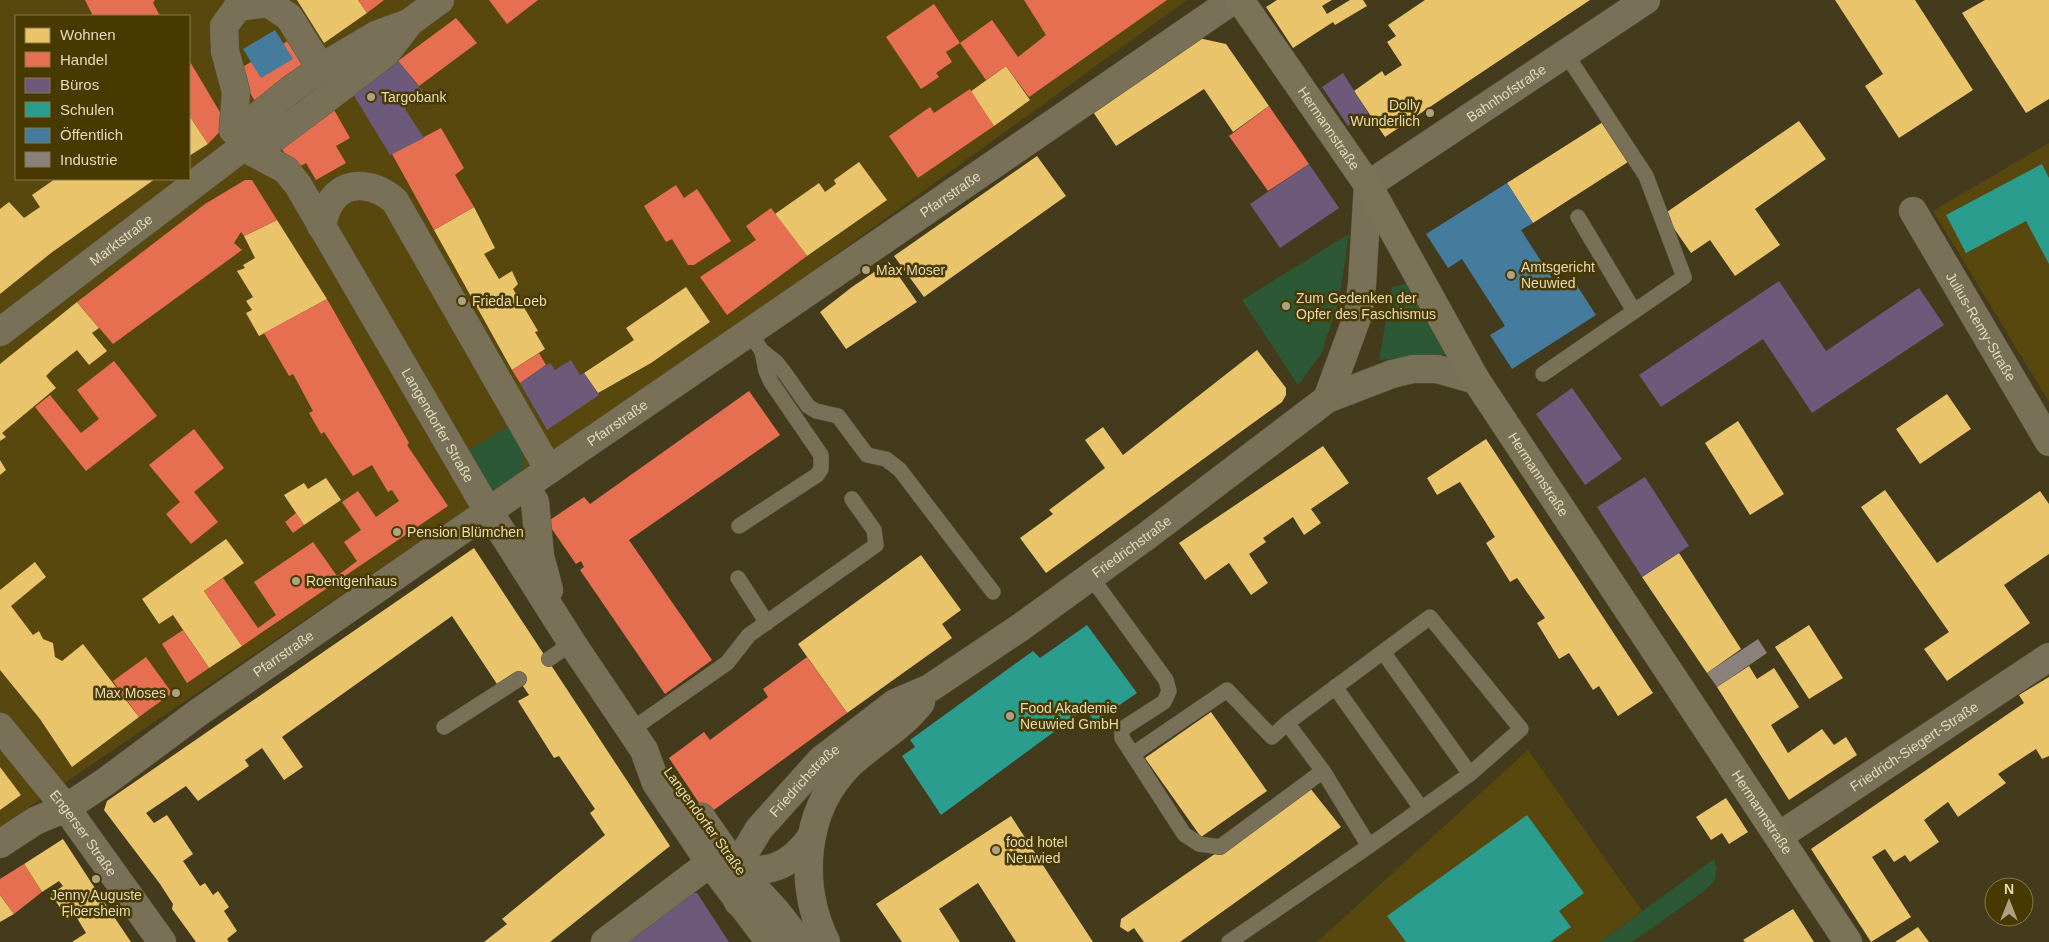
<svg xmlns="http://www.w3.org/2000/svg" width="2049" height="942" font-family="Helvetica,sans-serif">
<rect width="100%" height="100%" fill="#443b1d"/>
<path fill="#59480d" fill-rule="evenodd" d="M0,0H1187L744,321L0,827ZM16,16H189V179H16Z
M2049,143V402L1933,211Z
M1528,750L1642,911L1600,942H1317Z"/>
<path fill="#2d5836" d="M1349,234L1339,300L1321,354L1298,385L1242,300Z
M1406,284L1451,354L1379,360L1392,287Z
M512,424C522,445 534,466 509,482C502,487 496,490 487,489L462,454Z
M1714,859L1717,869L1714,881L1703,892L1632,942H1600Z"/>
<path fill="#e9c46a" d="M297,0H358L367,13L324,43Z
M1277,0H1332L1322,6L1327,14L1350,0H1363L1367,6L1335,25L1333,22L1293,48L1266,7Z
M1425,0H1590L1385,137L1354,91L1382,71L1385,76L1402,65L1387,42L1396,36L1388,25Z
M1835,0H1915L1973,90L1899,138L1865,86L1883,74Z
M1985,0H2049V99L2026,113L1962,13Z
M1194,37L1226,44L1269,106L1233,132L1204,89L1116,146L1091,109Z
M1006,66L1030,100L994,126L970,92Z
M189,115L208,144L189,156Z
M1799,121L1826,159L1755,209L1780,245L1735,276L1710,240L1691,253L1664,214Z
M1603,122L1628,162L1533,223L1507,183Z
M1037,156L1066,196L924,297L894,256Z
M859,162L887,200L807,256L775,214L819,183L825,192L836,184L834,180Z
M55,179H155L51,253L0,294V209L9,202L24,218L40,207L32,195Z
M474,207L495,248L484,254L499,279L512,271L518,284L513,289L538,331L535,332L545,349L512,370L434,230Z
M277,220L327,299L259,336L246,313L252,310L246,301L253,297L237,271L245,268L243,265L255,258L244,236Z
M889,262L917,302L846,349L820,312L852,287Z
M686,287L710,322L651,363L598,393L584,373L634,340L626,328Z
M77,302L99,328L92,333L107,351L89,365L77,350L53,369L46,376L56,388L2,433L6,437L0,441V364Z
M1257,350L1286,388V395L1282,402L1046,573L1020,538L1053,514L1049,510L1105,468L1085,440L1103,427L1123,455Z
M1947,394L1971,429L1920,464L1896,429Z
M1738,421L1784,494L1750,515L1705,443Z
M1486,439L1653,693L1618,716L1599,686L1593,690L1569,653L1559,659L1537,623L1545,618L1517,578L1510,582L1486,543L1495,537L1460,482L1437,495L1427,478Z
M1323,446L1349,483L1311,509L1321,523L1304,535L1293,517L1263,538L1266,542L1249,554L1268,583L1251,595L1229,563L1205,580L1179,543Z
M0,460L6,470L0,475Z
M326,478L341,500L304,525L284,495L304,483L308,489Z
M1885,490L1937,563L2040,491L2049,504V554L2004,585L2030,623L1947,681L1924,649L1949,632L1861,507Z
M226,539L244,563L204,591L242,646L209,668L173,615L159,624L142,599Z
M474,548L670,846L550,942H484L507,924L502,919L605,835L590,813L595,809L559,756L554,758L518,701L529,695L514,673L497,684L452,616L282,737L303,767L284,780L262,748L245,760L249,766L198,801L186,786L146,813L154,823L167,815L193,854L183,861L200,886L205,883L213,895L218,891L229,907L224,911L237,931L227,939L229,942H196L172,909L173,904L160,884L104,810L107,801Z
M1679,553L1741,649L1707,673L1642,577Z
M921,555L961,610L942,624L952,638L847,713L798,644Z
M35,562L46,577L11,606L33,635L39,631L43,639L53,643L55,657L62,661L83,644L139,717L72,767L40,719L0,670V590Z
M1809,625L1843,678L1809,699L1775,647Z
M1749,666L1757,679L1774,668L1799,707L1771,725L1788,753L1822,729L1834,745L1846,737L1857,755L1789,800L1717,687Z
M2049,677V756L2042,759L2036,749L1998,774L2006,783L1958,817L1948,802L1924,820L1939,842L1910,862L1905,855L1894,862L1885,849L1872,857L1911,917L1871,942L1811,849L2024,703L2019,695Z
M1211,712L1267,791L1201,837L1145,758Z
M0,767L21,795L0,810Z
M1310,788L1341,827L1180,942H1144L1134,928L1128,932L1120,927L1121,919Z
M1726,798L1748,832L1729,844L1722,833L1711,840L1696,817Z
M1011,816L1093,942H1016L978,883L939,909L960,942H902L876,904Z
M63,839L100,896L131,942H72L86,933L74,913L67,918L51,894L63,886L59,881L42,892L24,864Z
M0,895L14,914L0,922Z
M1793,909L1814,942H1745L1743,940Z
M1918,927L1929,942H1895Z"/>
<path fill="#e76f51" d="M85,0H155L153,3L160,16H93Z
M358,0H384L367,13Z
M489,0H538L507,24Z
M1024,0H1167L1029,97L1006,66L986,80L960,43L992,20L1018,57L1046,35Z
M934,4L960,43L946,52L952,62L936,73L939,77L921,89L886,37Z
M456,18L477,43L419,86L398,61Z
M293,38L350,138L336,146L346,163L316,180L306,163L294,170L237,70Z
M189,60L227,124L208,144L189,115Z
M970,89L994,126L918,178L889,136L930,107L934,113Z
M1269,106L1309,164L1268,191L1229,136Z
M441,128L464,168L455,175L474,207L434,230L392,154Z
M245,180H252L277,220L244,236L241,232L234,243L242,250L113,344L77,302L205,204Z
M676,185L684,198L697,189L731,241L694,265H688L672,239L666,242L644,206Z
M771,208L807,256L727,315L700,277L756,240L746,226Z
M327,299L409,443L407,445L448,506L242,646L204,591L223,578L258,628L276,615L254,582L313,542L337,576L357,561L344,542L361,530L342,502L358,491L376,517L399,501L392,490L388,492L372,465L353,476L324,432L321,434L309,413L313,411L293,374L289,376L264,333Z
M539,353L546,365L520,383L512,370Z
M114,361L157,416L86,471L35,407L50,395L81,433L99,419L77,390Z
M749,391L780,435L629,540L712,660L665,694L580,570L584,567L581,561L576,564L547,522L584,497L590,504Z
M194,429L224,468L194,492L218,522L191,544L166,514L180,502L149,465Z
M296,513L304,525L293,533L285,522Z
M183,630L209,668L187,683L162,644Z
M146,657L172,693L139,717L113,681Z
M807,657L847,713L707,815L669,758L704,732L710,740L768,697L763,689Z
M24,864L42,892L14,914L0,895V879Z"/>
<path fill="#6d597a" d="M398,61L424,93L405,109L424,138L390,155L353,94Z
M1343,73L1368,113L1348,126L1322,87Z
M1309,164L1339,208L1280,248L1250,204Z
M1779,281L1826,351L1919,288L1944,325L1812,413L1763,339L1661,407L1639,375Z
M571,360L580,375L584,373L599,395L547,430L520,383L550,363L555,370Z
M1572,388L1622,459L1585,485L1536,414Z
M1645,477L1689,546L1642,577L1597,507Z
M692,893H697L729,942H629Z"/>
<path fill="#2a9d8f" d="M2042,164L2049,178V264L2026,221L1966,253L1946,215Z
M1087,625L1137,693L1095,722L1085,709L941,815L902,756L915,747L910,740L1033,651L1040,658Z
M1527,815L1584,893L1559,911L1571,927L1550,942H1406L1387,916Z"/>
<path fill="#457b9d" d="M275,30L293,59L261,78L243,49Z
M1507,183L1533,223L1521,230L1559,289L1574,281L1596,315L1512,369L1490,335L1505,326L1462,259L1448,268L1426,234Z"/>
<path fill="#8a817c" d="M1758,639L1767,653L1717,687L1707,673Z"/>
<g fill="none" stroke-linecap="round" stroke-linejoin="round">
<defs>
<path id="lane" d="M1578,217L1634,311
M749,332L762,351L776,362L784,372L808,406L816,411L838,416L867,455L886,459L900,470L993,592
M1543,374L1684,277L1646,176L1566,54
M739,526L817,475L821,469V455L771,382L766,371L762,351
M1091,577L1166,680L1169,691L1164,702L1122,729V738L1184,834L1199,844L1220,847L1323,771
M738,578L767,623
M1383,652L1470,774
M549,659L572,643
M1335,687L1421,808
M1287,723L1430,617L1521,729L1470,774L1369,846
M444,727L519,679
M631,730L727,663L749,635L876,545L874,530L852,499
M1133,754L1227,690L1272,737L1287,723L1323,771L1369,846L1229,942"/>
<g id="street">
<path d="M233,130L236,92L225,51L224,26L238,7L268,3L289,17L317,62"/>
<path id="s1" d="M243,147L286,170L298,185L481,499L572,643L644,750L656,783L710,863L770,942"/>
<path d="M243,147L254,119L290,90L332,61L376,35L409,23"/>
<path id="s2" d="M1913,211L2049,442"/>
<path d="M321,226C324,218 326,208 332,200C349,178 377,185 395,201L549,470"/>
<path id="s3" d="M0,332L243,147L271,140L346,84L386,53L410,22L440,0"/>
<path id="s4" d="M1327,399L1358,315L1362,284L1368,185L1646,0"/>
<path d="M525,486L535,502L540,556L549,590"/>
<path id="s5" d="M0,727L66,808L162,942"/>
<path d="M701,817L738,870L776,911L800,942"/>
<path id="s6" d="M1779,836L2049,657"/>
<path id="s7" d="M0,844L35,821L66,808L105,782L199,712L489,511L1233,0"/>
<path d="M728,868C767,874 789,869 812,836"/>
<path id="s8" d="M738,902L737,878L741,859L759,829L821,760L895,703L930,688L1021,627L1148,535L1327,399L1392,374L1413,369H1437L1476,380"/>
<path d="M605,942L710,863"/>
<path d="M826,942C798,885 803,811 849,765C872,743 903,727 921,702"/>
</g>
<g id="secondary">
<path id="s9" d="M1240,0L1368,185L1476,380L1848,942"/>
</g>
</defs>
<use href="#lane" stroke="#5e5740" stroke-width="16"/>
<use href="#street" stroke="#5e5740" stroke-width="29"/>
<use href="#secondary" stroke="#5e5740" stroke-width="29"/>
<use href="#lane" stroke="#787158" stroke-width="15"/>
<use href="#street" stroke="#787158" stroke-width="28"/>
<use href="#secondary" stroke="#7b7358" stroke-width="28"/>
</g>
<g fill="#ada283" stroke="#483900" stroke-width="2">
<circle cx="371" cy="97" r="5"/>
<circle cx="1430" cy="113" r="5"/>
<circle cx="866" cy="270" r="5"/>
<circle cx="1511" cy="275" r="5"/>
<circle cx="462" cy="301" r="5"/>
<circle cx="1286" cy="306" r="5"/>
<circle cx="397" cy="532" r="5"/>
<circle cx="296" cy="581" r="5"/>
<circle cx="176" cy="693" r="5"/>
<circle cx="1010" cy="716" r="5"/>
<circle cx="996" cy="850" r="5"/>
<circle cx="96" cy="879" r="5"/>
</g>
<g text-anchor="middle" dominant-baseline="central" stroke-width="5" stroke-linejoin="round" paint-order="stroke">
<g font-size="14" fill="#e5daba" stroke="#483900">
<text stroke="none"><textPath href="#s4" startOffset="386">Bahnhofstraße</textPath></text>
<text stroke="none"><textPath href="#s9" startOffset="156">Hermannstraße</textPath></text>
<text stroke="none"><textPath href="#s7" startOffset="1152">Pfarrstraße</textPath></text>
<text stroke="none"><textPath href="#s3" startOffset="152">Marktstraße</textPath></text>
<text stroke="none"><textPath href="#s2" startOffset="134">Julius-Remy-Straße</textPath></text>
<text stroke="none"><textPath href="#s7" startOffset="748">Pfarrstraße</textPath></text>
<text stroke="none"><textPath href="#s1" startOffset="346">Langendorfer Straße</textPath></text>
<text stroke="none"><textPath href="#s9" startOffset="561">Hermannstraße</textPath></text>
<text stroke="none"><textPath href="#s8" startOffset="549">Friedrichstraße</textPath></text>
<text stroke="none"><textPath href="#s7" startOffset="342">Pfarrstraße</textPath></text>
<text stroke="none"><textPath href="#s6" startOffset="162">Friedrich-Siegert-Straße</textPath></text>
<text stroke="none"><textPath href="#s8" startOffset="145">Friedrichstraße</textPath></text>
<text stroke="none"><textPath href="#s9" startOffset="966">Hermannstraße</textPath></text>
<text transform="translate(705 821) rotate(54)">Langendorfer Straße</text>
<text stroke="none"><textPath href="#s5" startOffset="135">Engerser Straße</textPath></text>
</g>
<g font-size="14" fill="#e5daba" stroke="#483900" text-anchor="start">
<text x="381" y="97">Targobank</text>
<text x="1420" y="105" text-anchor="end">Dolly<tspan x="1420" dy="16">Wunderlich</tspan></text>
<text x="1521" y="267">Amtsgericht<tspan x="1521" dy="16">Neuwied</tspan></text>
<text x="876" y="270">Max Moser</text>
<text x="1296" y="298">Zum Gedenken der<tspan x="1296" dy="16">Opfer des Faschismus</tspan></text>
<text x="472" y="301">Frieda Loeb</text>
<text x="407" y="532">Pension Blümchen</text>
<text x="306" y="581">Roentgenhaus</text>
<text x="166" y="693" text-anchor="end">Max Moses</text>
<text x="1020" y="708">Food Akademie<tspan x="1020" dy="16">Neuwied GmbH</tspan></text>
<text x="1006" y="842">food hotel<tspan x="1006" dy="16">Neuwied</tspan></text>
<text x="96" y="895" text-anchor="middle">Jenny Auguste<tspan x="96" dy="16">Floersheim</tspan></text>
</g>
</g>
<rect x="15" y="15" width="175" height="165" fill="#483900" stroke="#87794a"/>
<rect x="25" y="28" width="25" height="15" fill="#e9c46a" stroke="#87794a"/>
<text x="60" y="40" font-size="15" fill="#e5daba">Wohnen</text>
<rect x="25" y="52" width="25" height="15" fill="#e76f51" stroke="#87794a"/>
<text x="60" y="65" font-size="15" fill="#e5daba">Handel</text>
<rect x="25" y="78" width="25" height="15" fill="#6d597a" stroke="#87794a"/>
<text x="60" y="90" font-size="15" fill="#e5daba">Büros</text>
<rect x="25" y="102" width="25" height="15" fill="#2a9d8f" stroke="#87794a"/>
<text x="60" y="115" font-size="15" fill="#e5daba">Schulen</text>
<rect x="25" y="128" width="25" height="15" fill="#457b9d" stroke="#87794a"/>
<text x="60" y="140" font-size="15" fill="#e5daba">Öffentlich</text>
<rect x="25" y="152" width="25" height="15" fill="#8a817c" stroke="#87794a"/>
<text x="60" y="165" font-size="15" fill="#e5daba">Industrie</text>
<g transform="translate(2009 902)"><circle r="24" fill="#483900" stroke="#87794a"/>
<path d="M0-4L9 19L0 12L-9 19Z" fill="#ada283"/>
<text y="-8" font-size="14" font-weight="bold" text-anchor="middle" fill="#e5daba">N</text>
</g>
</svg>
